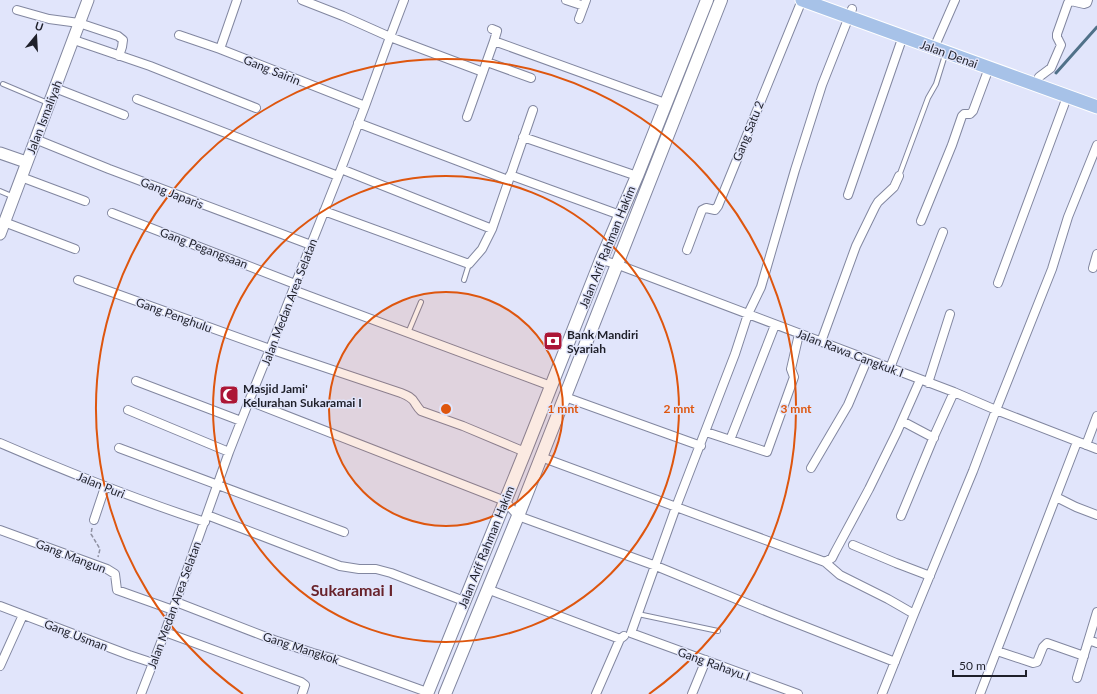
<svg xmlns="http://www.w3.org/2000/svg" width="1097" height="694" font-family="Lato,sans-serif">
<rect width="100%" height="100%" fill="#e1e5fb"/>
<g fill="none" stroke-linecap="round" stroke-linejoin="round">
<path stroke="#507189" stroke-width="3" d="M1056,73L1097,27"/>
<defs>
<path id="service" d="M3,84L48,103
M899,176L928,98L936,84L945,55
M0,191L14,197
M464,280L469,264
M408,333L421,302
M638,614L718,631"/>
<path id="minor" d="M302,0L343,16L390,37L483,72
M566,0L584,6
M17,10L49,19L79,23L118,36L123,40L122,47L119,56
M579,19L586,0
M492,29L497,31L494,41
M179,35L220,49L365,106
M74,40L150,66L256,108
M934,48L955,0
M220,49L237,0
M487,62L531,78
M1039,77L1051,68L1061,45L1057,37V34L1068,3L1071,1L1084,4L1087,3L1088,0
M55,88L124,115
M137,99L338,176
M467,117L494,41L665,103
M358,123L508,180
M523,137L637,176
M35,139L109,169L311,245
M341,169L492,229
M510,175L620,215
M21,177L85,201
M848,195L903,36
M324,211L469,264L482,249L492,229L533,110
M112,213L295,284
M921,221L952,145L962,116L964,114H970L973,111L989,68
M4,222L75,249
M687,250L702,210L706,208L715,210L718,206L802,0
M601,260L616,264L954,392L996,410L1097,449
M1093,268L1097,254
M78,280L270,349L401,393C406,395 412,397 415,403C417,406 418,408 421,411L463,426L525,452
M998,283L1067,97
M293,290L551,386
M821,342L856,246L875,207L878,202L894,187L899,176
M890,368L943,232
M136,381L241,421
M928,383L950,314
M565,397L701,446
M249,401L505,501L518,516L656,566L773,614L895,662
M128,410L229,452
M902,421L934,438
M706,432L767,452L794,377L791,369L799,334
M730,440L775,325
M0,443C67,472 135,499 205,522
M1086,445L1097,416
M119,448L344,532
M541,457L825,562L840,575L888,599L914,614
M811,468L848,405L867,360
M1056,497L1076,507L1097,515
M207,515L340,566L359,569H376L391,573L464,601
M901,516L935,434L954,392
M94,520L105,487
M0,530L107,569L115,574L117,590L173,610
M853,545L896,563L930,576
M825,562L832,558L835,552L869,489L897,432L920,380
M487,589L620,639
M176,602L274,640L313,653L335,659L427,692
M0,606L129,655L153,663
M165,632L301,682L305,685L302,694
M631,633L676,507L735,354L748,314L761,287L795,170L822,85L852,9
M631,633L798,694
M1089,640L1097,643
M997,651L1033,663L1037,662L1043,647L1047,643L1084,656
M0,666L23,615
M1077,678L1097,612
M141,694L165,632L229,452L249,401L270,349L293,290L341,169L365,106L390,37L404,0
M596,694L620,639L624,636
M692,694L706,660
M882,694L914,614L973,471L996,410L1052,269L1068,217L1097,145
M980,694L1077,442"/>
<path id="tertiary" d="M0,153L26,162
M0,234L88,0"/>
<path id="secondary" d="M427,694L525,452L601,260L637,176L707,0
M445,694L518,516L721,0"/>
<path id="primary" d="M802,0L1097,107"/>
</defs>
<use href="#service" stroke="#8287a0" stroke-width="6"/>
<use href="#minor" stroke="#8287a0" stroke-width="10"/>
<use href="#tertiary" stroke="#8287a0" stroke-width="13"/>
<use href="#secondary" stroke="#8287a0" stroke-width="14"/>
<use href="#primary" stroke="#fff" stroke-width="15"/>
<path stroke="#8f91a2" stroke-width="1.5" stroke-dasharray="4 2" stroke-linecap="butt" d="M92,528L91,534L100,549L98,557"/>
<use href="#service" stroke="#fff" stroke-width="4"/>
<use href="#minor" stroke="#fff" stroke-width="8"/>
<use href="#tertiary" stroke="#fff" stroke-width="11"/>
<use href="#secondary" stroke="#fff" stroke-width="12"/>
<use href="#primary" stroke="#a7c2e8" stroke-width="13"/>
</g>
<circle cx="446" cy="409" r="117" fill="#de560e" fill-opacity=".12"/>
<g fill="none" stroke="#de560e" stroke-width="2">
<circle cx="446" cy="409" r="117"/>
<circle cx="446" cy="409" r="233"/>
<path d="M243 694A350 350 0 1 1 649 694"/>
</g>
<defs>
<symbol id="bank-square" viewBox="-11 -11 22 22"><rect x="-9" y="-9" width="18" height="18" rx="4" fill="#ac1636" stroke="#e1e5fb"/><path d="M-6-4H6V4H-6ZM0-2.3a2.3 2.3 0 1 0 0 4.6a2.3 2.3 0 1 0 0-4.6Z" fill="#fff"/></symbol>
<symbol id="mosque-square" viewBox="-11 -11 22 22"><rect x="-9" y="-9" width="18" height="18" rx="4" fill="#ac1636" stroke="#e1e5fb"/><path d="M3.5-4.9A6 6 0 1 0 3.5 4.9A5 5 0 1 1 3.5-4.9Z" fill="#fff"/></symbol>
</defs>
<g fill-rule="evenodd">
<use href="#bank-square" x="542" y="330" width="22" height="22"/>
<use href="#mosque-square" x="218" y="384" width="22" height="22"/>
</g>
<g text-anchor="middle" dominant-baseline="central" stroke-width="3" stroke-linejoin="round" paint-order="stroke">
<g font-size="12" fill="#1f202a" stroke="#e1e5fb">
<text transform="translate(949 54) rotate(20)">Jalan Denai</text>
<text transform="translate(272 70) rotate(22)">Gang Sairin</text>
<text transform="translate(44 117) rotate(-69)">Jalan Ismaliyah</text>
<text transform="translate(748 131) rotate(-68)">Gang Satu 2</text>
<text transform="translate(172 193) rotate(21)">Gang Japaris</text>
<text transform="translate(607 247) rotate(-68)">Jalan Arif Rahman Hakim</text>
<text transform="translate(204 248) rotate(21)">Gang Pegangsaan</text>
<text transform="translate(289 302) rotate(-69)">Jalan Medan Area Selatan</text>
<text transform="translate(174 315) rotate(20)">Gang Penghulu</text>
<text transform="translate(850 353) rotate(21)">Jalan Rawa Cangkuk I</text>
<text transform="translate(101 485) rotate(22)">Jalan Puri</text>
<text transform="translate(486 547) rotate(-68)">Jalan Arif Rahman Hakim</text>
<text transform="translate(71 556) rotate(21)">Gang Mangun</text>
<text transform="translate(174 605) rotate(-70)">Jalan Medan Area Selatan</text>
<text transform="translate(76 635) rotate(21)">Gang Usman</text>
<text transform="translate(301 648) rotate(18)">Gang Mangkok</text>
<text transform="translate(714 664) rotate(20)">Gang Rahayu I</text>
</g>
<g font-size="12" font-weight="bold" fill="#1f202a" stroke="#e1e5fb" text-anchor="start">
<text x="567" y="334">Bank Mandiri<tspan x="567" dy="14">Syariah</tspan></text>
<text x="243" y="388">Masjid Jami'<tspan x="243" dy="14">Kelurahan Sukaramai I</tspan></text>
</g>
<g font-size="16" font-weight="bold" fill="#68222a" stroke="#e1e5fb">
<text x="352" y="589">Sukaramai I</text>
</g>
</g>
<circle cx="446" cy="409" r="6" fill="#de560e" stroke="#e1e5fb" stroke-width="2"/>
<g font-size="12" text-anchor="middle" font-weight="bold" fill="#de560e" stroke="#e1e5fb" stroke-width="3" stroke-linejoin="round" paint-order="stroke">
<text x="563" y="413">1 mnt</text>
<text x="679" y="413">2 mnt</text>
<text x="796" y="413">3 mnt</text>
</g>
<g transform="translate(36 36) rotate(18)" stroke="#e1e5fb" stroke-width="3" paint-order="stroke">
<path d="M0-3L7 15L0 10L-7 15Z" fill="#1f202a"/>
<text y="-6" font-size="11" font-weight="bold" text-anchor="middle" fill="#1f202a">U</text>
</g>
<path d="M953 670v6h73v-6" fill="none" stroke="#1f202a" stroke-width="2"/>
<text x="959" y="670" font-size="12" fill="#1f202a" stroke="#e1e5fb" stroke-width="3" paint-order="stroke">50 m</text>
</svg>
